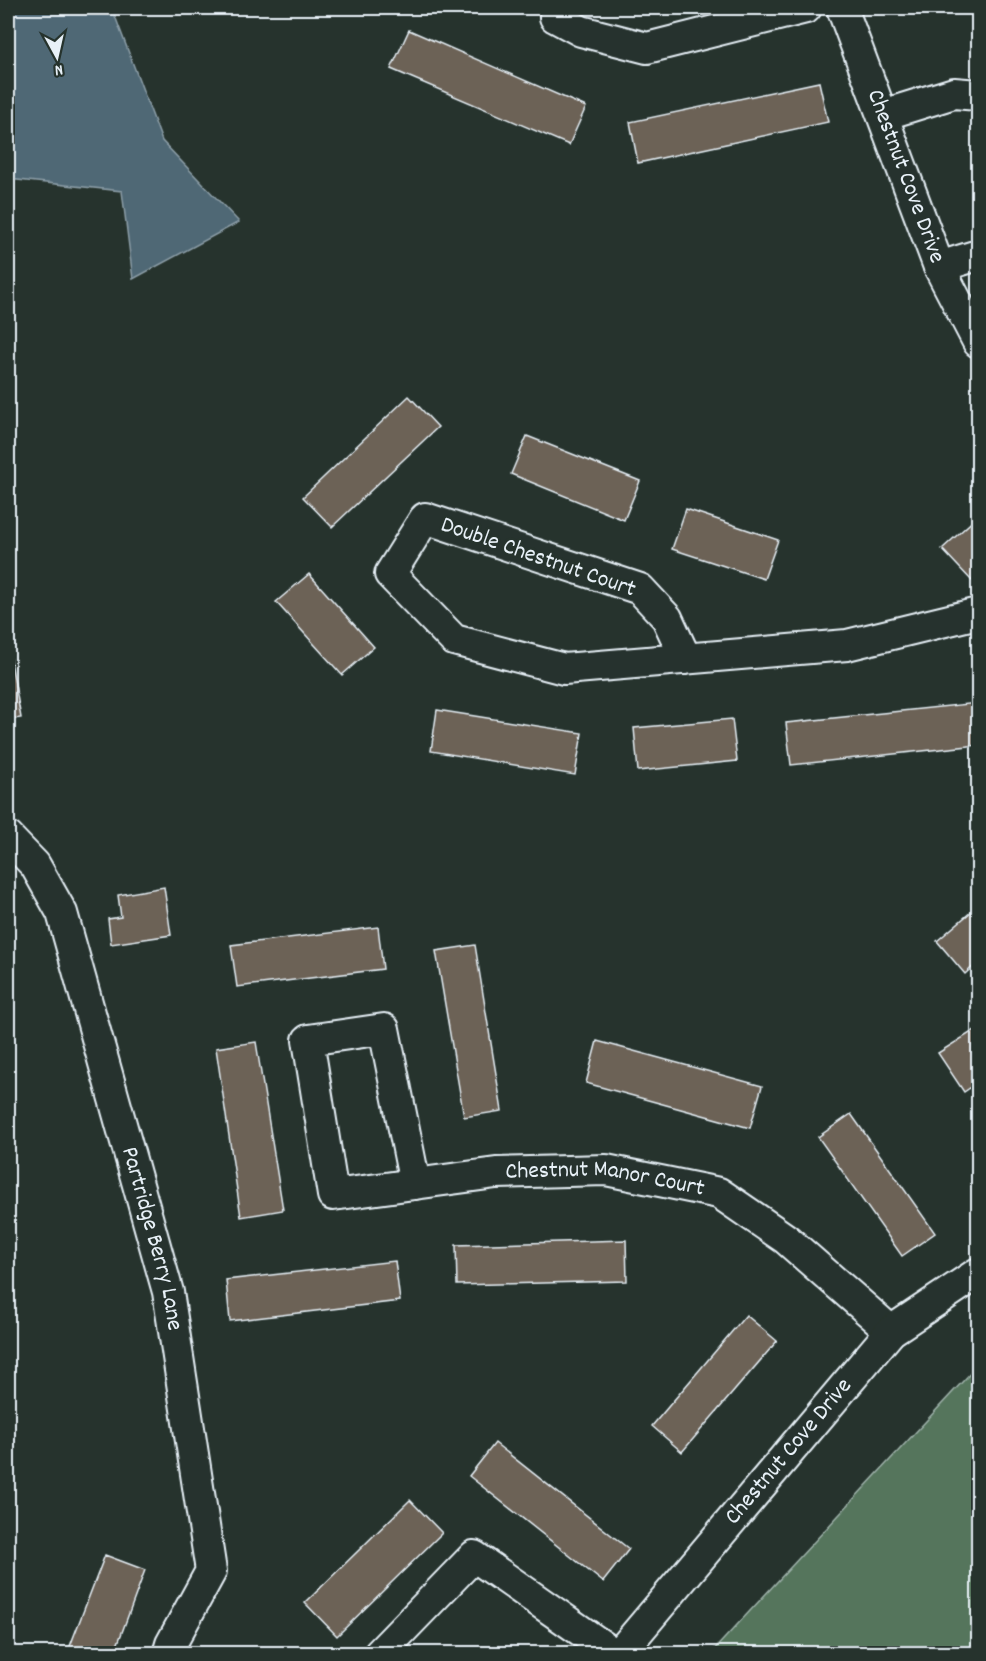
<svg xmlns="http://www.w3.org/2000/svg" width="986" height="1661" font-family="Dekko,sans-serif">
<rect width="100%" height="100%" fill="#26332d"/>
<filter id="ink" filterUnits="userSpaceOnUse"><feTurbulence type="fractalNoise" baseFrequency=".0167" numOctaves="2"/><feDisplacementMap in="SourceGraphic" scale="12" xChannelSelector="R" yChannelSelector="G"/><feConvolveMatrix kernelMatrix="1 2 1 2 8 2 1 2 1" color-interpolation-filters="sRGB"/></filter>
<g filter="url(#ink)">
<path fill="#55745c" stroke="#9eb2aa" stroke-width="1.5" d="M978,1365V1653H711Z"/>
<path fill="#506874" stroke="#8d9fa9" stroke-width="1.5" d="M8,8H112L162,141L239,222L133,279L122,191L8,179Z"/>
<path fill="#6c6256" stroke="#e8f1f8" stroke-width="1.5" d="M409,30L586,107L569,145L391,69Z
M819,82L828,122L638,163L630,122Z
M409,396L438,427L332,527L303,497Z
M527,436L640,481L624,520L511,474Z
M686,509L778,540L764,579L672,549Z
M978,516V575L972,581L942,549Z
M309,574L374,647L342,675L276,602Z
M10,656L21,718L8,720V657Z
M978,703V745L791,765L786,723Z
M437,710L582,733L575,775L431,751Z
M732,719L737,761L638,771L634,728Z
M164,887L171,935L111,944L108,919L121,917L118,895Z
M978,906V962L965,974L937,941Z
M378,927L383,969L237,987L231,945Z
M475,945L502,1111L464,1117L436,951Z
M978,1028V1085L977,1083L964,1092L938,1053Z
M597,1041L762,1086L750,1128L586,1083Z
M256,1042L283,1210L241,1217L216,1048Z
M851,1114L935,1233L902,1256L818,1137Z
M626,1240L627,1281L457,1285L456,1245Z
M395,1261L400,1301L230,1321L226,1280Z
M746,1315L777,1341L682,1452L652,1426Z
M495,1443L629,1549L603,1582L469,1476Z
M410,1500L442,1533L337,1636L305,1603Z
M105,1555L145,1570L114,1654H67Z"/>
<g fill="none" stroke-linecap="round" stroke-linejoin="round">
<defs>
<g id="minor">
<path d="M561,8L555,17L581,31L647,48L806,8"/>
<path id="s1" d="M842,8L939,267L978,342"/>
<path d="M883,115L954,93L978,95"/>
<path d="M939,267L978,255"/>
<path d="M686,659L667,618L640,589L425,518L390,574L454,640L564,669L847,645L978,613"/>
<path id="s2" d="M8,837L35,865L62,913L168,1292L211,1571L171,1644L168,1654"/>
<path id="s3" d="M415,1184L384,1029L308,1040L333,1195L496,1173L606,1170L719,1193L786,1239L891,1331"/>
<path d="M379,1654L474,1556L614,1654"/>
<path id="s4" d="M619,1654L891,1331L978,1273"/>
</g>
</defs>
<use href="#minor" stroke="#e8f1f8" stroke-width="34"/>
<use href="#minor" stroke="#26332d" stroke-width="30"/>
</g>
</g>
<g text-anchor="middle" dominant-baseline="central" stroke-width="5" stroke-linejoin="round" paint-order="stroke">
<g font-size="24" fill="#e8f1f8" stroke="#26332d">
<text stroke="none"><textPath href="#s1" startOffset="180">Chestnut Cove Drive</textPath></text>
<text transform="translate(538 558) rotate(19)">Double Chestnut Court</text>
<text stroke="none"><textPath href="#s3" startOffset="666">Chestnut Manor Court</textPath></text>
<text stroke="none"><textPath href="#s2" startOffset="432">Partridge Berry Lane</textPath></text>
<text stroke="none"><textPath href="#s4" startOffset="264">Chestnut Cove Drive</textPath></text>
</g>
</g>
<rect width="986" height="1661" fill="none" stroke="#26332d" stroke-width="30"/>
<rect x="15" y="15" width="956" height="1631" fill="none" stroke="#e8f1f8" stroke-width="2" filter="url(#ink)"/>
<g transform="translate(57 57) rotate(172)" stroke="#26332d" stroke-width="4.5" paint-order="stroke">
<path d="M0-4.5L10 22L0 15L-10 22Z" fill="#e8f1f8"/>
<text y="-9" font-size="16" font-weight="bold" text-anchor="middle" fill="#e8f1f8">N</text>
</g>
</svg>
